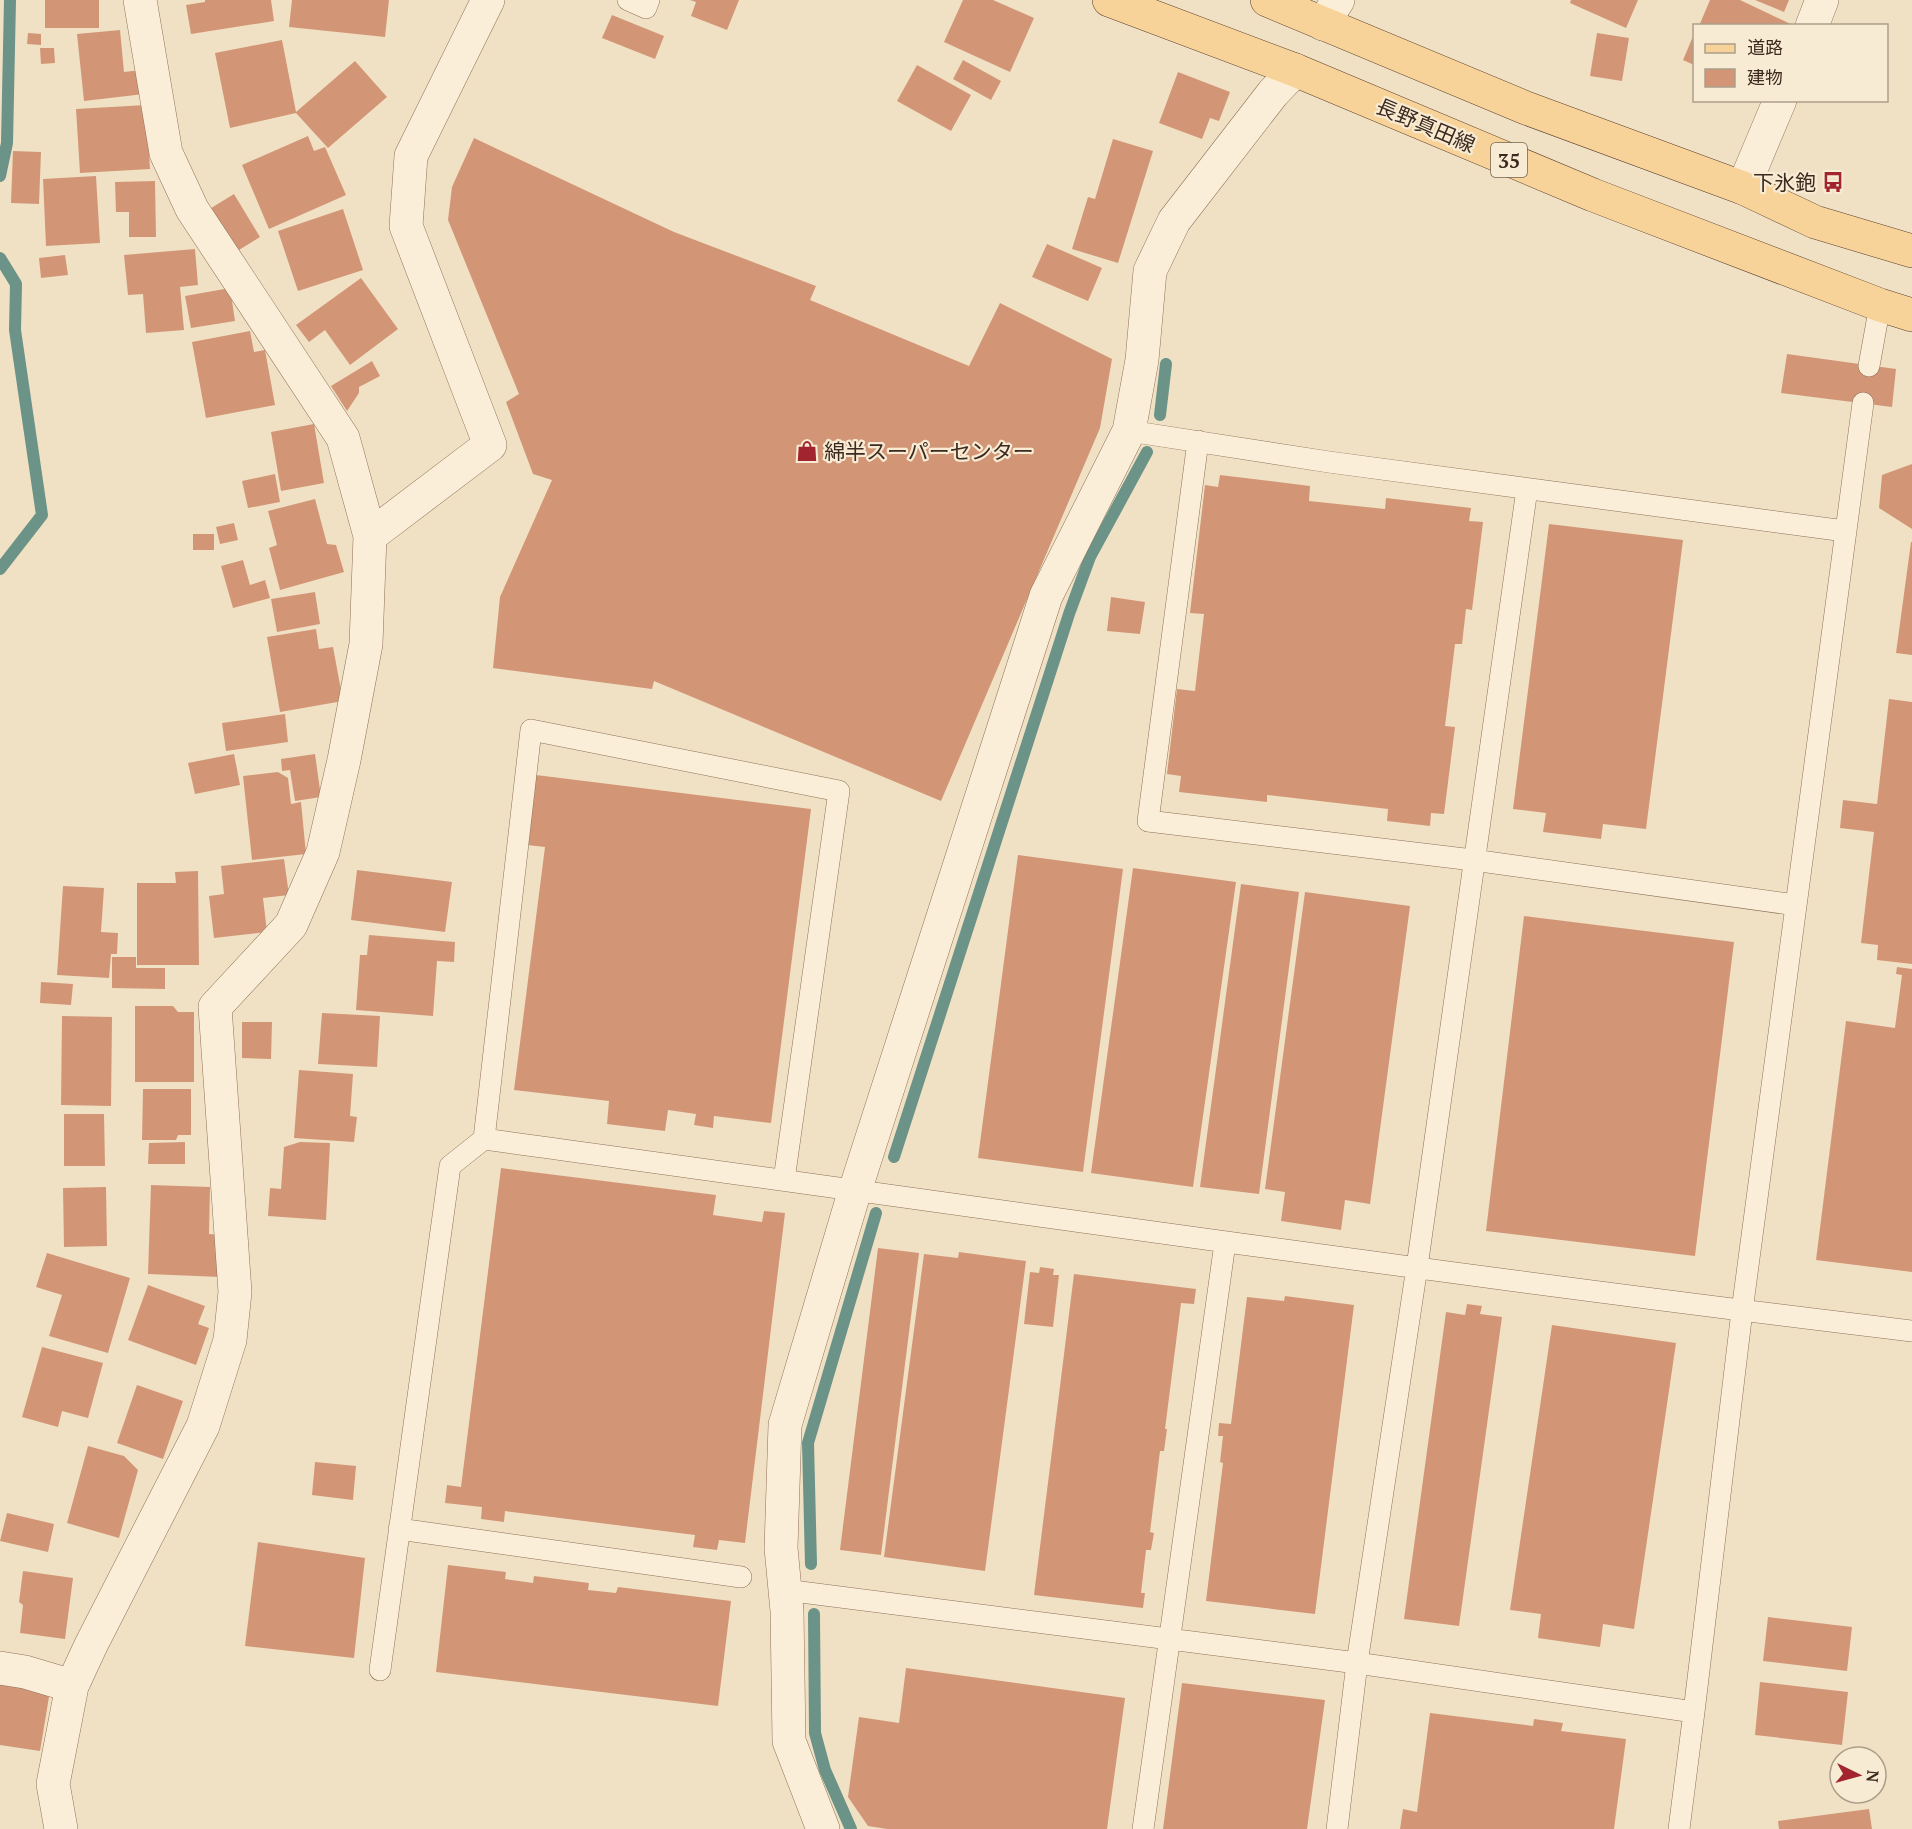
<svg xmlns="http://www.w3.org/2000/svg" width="1912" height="1829" font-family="'PT Serif','Noto Sans JP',serif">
<rect width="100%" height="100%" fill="#f1e1c4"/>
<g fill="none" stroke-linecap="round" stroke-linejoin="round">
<path stroke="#6c9387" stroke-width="12" d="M0,176L7,143L10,0
M0,258L16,284L15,330L42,515L0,569
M1160,415L1166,364
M894,1157L1069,614L1090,557L1147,452
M811,1564L808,1443L876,1213
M814,1614L815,1733L825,1770L851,1829"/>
</g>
<path fill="#d29677" d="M45,0H99V28H45Z
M205,0H271L274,21L191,34L186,5L205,2Z
M292,0H389L385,37L289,27Z
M690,0H739L727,30L691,16L696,2Z
M963,0H993L1034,18L1010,72L944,42Z
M1571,0H1638L1626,28L1570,3Z
M1710,0H1740L1795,26H1699Z
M1755,0H1789L1784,12Z
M612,15L664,36L655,59L602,38Z
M120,30L124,72L141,70L144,94L84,101L77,34Z
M28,33L41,34V45L27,44Z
M1597,33L1629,38L1622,81L1590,76Z
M1694,34V65L1683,60Z
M282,40L296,112L355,61L387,97L328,148L296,113L230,128L215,53Z
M40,48H54L55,63L41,64Z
M963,60L1001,81L991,100L953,79Z
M917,65L971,95L951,131L897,101Z
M1178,72L1230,92L1219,121L1210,118L1202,139L1159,123Z
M146,105L150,169L80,173L76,109Z
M308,136L314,151L325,147L346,195L269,229L242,165Z
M474,138L674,232L816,286L810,300L969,366L1000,303L1112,359L1100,428L941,801L654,681L652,689L493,668L500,597L552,480L533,474L506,402L519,394L448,220L452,187Z
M1113,139L1153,151L1118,263L1072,249L1088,197L1095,199Z
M13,151L41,152L39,204L11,203Z
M96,176L100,243L46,246L43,179Z
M155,181L156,237H129V212H116L115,182Z
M234,194L260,237L234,253L208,210Z
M343,209L363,270L298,291L278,231Z
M1047,244L1102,268L1088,301L1032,277Z
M195,249L198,285L180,287L184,330L146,333L143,294L128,295L124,255Z
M65,255L68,275L41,278L39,258Z
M361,278L398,329L350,365L325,330L309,342L296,325Z
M230,288L235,321L191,328L185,296Z
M250,331L254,352L265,350L275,405L206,418L192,342Z
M1787,354L1896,369L1892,407L1781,393Z
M372,361L380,376L359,387V393L347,411L331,386Z
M314,424L324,483L281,491L271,432Z
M1912,464V529L1879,508L1882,475Z
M275,474L280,502L248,508L242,481Z
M1220,475L1310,486L1309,501L1385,509L1386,498L1471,508L1469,521L1483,522L1472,610L1466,609L1462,644H1455L1445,726L1455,727L1444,814L1431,813L1430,826L1387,821L1388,809L1267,795V802L1179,792L1181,776L1167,774L1177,689L1195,691L1204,614L1190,613L1205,485L1218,487Z
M315,499L327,544L336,545L344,572L280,590L269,548L277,545L268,511Z
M234,523L238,540L220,544L216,527Z
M1549,524L1683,540L1646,829L1603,824L1601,839L1543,832L1546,813L1513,809Z
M193,534H214V550H193Z
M1911,542H1912V655L1896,653Z
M243,560L250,585L265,580L270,598L233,608L221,566Z
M315,592L320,624L277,632L271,599Z
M1111,597L1145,602L1140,634L1107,631Z
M316,629L319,649L333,647L343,701L280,712L267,637Z
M1889,699L1912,702V964L1877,960L1878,945L1861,943L1874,832L1840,828L1843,800L1877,804Z
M285,714L288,742L226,751L222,723Z
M234,754L240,785L195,794L188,763Z
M315,754L321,797L295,801L290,770L282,771L281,759Z
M278,772L288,778L291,804L301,802L306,854L252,860L243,776Z
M536,775L811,809L771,1123L714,1116L713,1128L694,1125L696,1114L668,1110L665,1131L607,1124L609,1101L514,1090L545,847L527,845Z
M1018,855L1123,869L1083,1172L978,1158Z
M284,859L289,895L263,898L267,932L214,938L209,896L224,894L221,866Z
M1133,868L1236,882L1193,1187L1091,1173Z
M357,870L452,882L445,932L351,920Z
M198,871L199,965H137V883H176L175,872Z
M1241,884L1299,892L1259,1194L1200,1187Z
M63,886L104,888L101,932L118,933L117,954H111L109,978L57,975Z
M1305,892L1410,906L1370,1204L1345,1200L1341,1230L1281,1221L1285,1192L1265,1189Z
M1524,916L1734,942L1695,1256L1486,1231Z
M369,935L455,942L454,962L437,961L433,1016L356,1010L360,955H367Z
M112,957H136V968H165V989L112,988Z
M1897,967L1912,969V1272L1816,1260L1846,1021L1895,1028L1902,975L1896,974Z
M41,982L73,984L71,1005L40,1003Z
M135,1006H173L178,1012H194V1082H135Z
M322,1013L380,1016L377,1067L318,1064Z
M62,1016L112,1017L111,1106L61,1105Z
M242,1022H272L271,1059L242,1058Z
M299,1070L353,1074L350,1116L357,1117L354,1142L294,1138Z
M143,1089H191V1135H178L176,1140H142Z
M64,1114H104L105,1166H64Z
M185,1142V1164H148L149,1143Z
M300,1142L330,1143L326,1220L268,1216L270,1188L281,1189L284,1147Z
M501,1168L716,1195L713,1215L762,1222L764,1211L785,1213L745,1543L719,1540L717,1550L693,1547L695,1535L505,1511L504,1522L481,1519L482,1507L445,1503L447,1485L461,1487Z
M151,1185L210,1187L209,1234L222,1235L220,1277L148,1274Z
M106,1187L107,1246L64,1247L63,1188Z
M878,1248L919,1253L881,1555L840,1550Z
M959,1252L1026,1261L985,1571L884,1557L924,1254L958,1258Z
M47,1253L130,1278L108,1353L49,1336L62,1295L36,1287Z
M1040,1267L1054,1269L1053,1275H1059L1053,1327L1024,1324L1030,1272L1039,1273Z
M1074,1274L1196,1289L1194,1304L1181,1303L1165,1429H1167L1164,1451H1160L1150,1532L1154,1533L1151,1550H1146L1141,1593H1145L1143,1608L1034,1595Z
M148,1285L205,1306L198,1324L209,1328L196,1365L128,1340Z
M1285,1296L1354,1305L1315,1614L1206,1601L1223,1463L1220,1462L1223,1436H1218L1219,1423L1231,1424L1247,1297L1284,1301Z
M1467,1304L1482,1306L1480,1314L1502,1317L1459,1626L1404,1619L1446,1312L1465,1315Z
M1552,1325L1676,1343L1634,1629L1603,1624L1600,1647L1538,1638L1541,1614L1510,1610Z
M42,1347L103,1363L88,1418L62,1411L58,1427L22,1417Z
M137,1385L183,1401L163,1459L117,1443Z
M88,1446L124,1456L138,1470L119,1538L67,1523Z
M315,1462L356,1466L353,1500L312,1495Z
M7,1513L54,1524L48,1552L0,1541Z
M258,1542L365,1558L354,1658L245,1646Z
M448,1565L506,1572L505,1579L533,1583L534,1576L589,1583L588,1590L616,1593L618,1587L731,1601L718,1706L436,1672Z
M23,1571L73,1578L65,1639L20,1633L23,1605L19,1602Z
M1768,1617L1852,1627L1847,1671L1763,1661Z
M906,1668L1125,1698L1107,1829H887L868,1826L848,1797L859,1717L899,1723Z
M0,1678L30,1683L49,1697L40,1751L0,1745Z
M1760,1682L1848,1692L1842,1745L1755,1735Z
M1182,1683L1325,1700L1307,1829H1163Z
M1430,1713L1533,1726L1534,1719L1563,1723L1561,1731L1626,1739L1614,1829H1400L1403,1809L1417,1812Z
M1869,1809L1872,1829H1779L1778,1821Z"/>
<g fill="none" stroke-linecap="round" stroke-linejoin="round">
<defs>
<path id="lane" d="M628,0L646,8L649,0
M1869,366L1880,305
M1129,431L1329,462L1845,531
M1198,441L1148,821L1473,860L1796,905
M484,1139C960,1204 1435,1274 1912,1331
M399,1529L741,1577
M785,1590L1357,1663L1694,1712
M380,1670L450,1166L484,1139L531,730L839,791L784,1180
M1143,1829L1225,1243
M1337,1829L1357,1663L1417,1267L1527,489
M1679,1829L1694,1712L1742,1311L1863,403"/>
<path id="street" d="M1323,24L1338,0
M1812,26L1822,0
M1743,188L1780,100
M370,536L490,445L406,226L411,156L488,0
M0,1668L25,1672L72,1686
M61,1829L53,1784L72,1686L91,1645L203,1426L230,1340L235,1292L215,1007L291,925L323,852L344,760L366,644L370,536L343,438L192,209L166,153L140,0
M823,1829L789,1741L787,1611L781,1548L785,1425L852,1200L1046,596L1129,431L1142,360L1150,271L1174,221L1273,93L1295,70"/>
<path id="primary" d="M1109,0L1295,70L1593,195L1880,305L1912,315
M1267,0L1526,108L1743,188L1815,222L1912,251"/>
</defs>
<use href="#lane" stroke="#8e7159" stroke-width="22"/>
<use href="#street" stroke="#8e7159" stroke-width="34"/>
<use href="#primary" stroke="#5b3f2d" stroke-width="34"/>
<use href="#lane" stroke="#fbeed8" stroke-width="21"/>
<use href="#street" stroke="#fbeed8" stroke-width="33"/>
<use href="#primary" stroke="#f7d399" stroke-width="33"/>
</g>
<defs>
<symbol id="bus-bare" viewBox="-9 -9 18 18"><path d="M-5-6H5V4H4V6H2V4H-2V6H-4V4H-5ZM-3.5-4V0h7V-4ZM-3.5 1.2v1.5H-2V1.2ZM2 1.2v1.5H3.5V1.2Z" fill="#a1242e" stroke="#f8ebd4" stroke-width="2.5" paint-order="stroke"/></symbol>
<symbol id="shop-bare" viewBox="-9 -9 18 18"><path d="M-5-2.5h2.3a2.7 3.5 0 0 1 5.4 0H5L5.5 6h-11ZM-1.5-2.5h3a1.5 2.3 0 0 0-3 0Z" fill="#a1242e" stroke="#f8ebd4" stroke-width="2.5" paint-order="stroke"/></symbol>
</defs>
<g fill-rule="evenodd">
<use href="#bus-bare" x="1818" y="167" width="30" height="30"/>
<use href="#shop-bare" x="792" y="436" width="30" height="30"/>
</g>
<g text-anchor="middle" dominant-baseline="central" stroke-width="4.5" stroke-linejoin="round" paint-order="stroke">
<rect fill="#f8ebd4" stroke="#746455" stroke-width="1.5" x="1491" y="143" width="36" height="34" rx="4.5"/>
<g font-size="20" font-weight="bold" fill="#3c2a1e">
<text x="1509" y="160">35</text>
</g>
<g font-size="21" fill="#3c2a1e" stroke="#f8ebd4">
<text transform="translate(1426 125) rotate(23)">長野真田線</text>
</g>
<g font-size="21" fill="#3c2a1e" stroke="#f8ebd4" text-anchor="end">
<text x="1816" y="182">下氷鉋</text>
<text x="824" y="451" text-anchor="start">綿半スーパーセンター</text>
</g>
</g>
<rect x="1693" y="24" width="195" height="78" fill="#f8ebd4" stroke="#ad9e8b" stroke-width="1.5"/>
<rect x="1705" y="44" width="30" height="9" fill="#f7d399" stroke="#ad9e8b" stroke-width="1.5"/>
<text x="1747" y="54" font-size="18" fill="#3c2a1e">道路</text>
<rect x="1705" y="69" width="30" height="18" fill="#d29677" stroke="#ad9e8b" stroke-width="1.5"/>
<text x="1747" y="84" font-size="18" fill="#3c2a1e">建物</text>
<g transform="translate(1858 1775) rotate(95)"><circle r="28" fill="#f8ebd4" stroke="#ad9e8b" stroke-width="1.5"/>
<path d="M0-4.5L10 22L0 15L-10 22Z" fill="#a1242e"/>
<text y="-9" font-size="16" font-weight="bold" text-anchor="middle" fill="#3c2a1e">N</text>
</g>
</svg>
